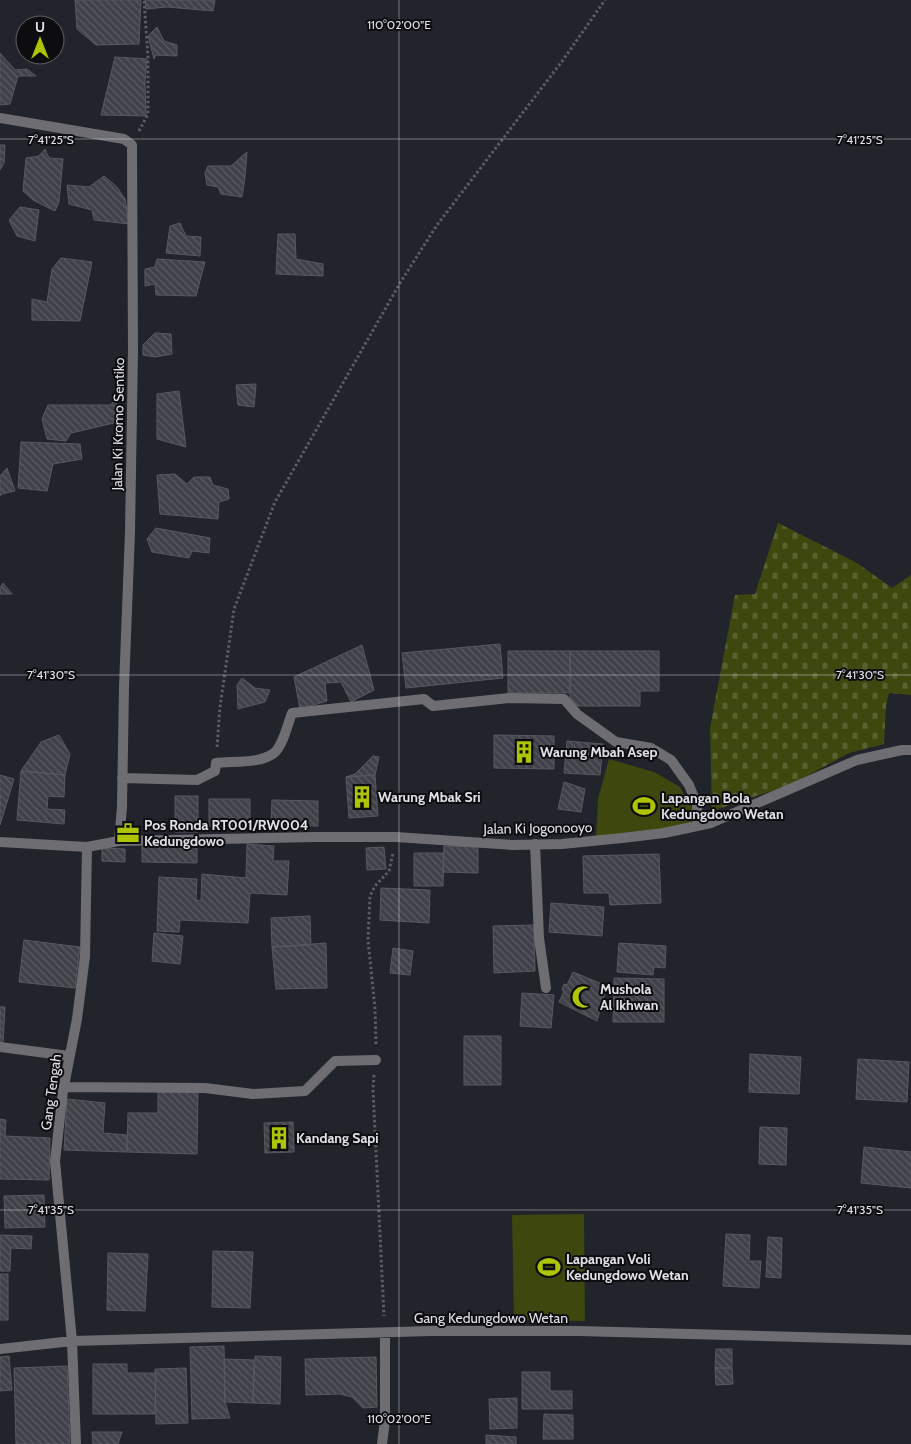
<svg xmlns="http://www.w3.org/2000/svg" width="911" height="1444" font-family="Cabin,sans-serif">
<defs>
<pattern id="cemetery-stones" width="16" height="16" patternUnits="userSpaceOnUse" patternTransform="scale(1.25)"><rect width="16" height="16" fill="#3e470e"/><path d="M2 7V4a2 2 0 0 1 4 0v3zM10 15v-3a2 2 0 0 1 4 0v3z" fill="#5a6131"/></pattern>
<pattern id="building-back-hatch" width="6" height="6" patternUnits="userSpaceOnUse" patternTransform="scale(1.25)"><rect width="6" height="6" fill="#3f4048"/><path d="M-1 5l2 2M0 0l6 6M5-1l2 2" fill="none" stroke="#5a5b62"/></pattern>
</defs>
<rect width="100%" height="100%" fill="#22242b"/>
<path fill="url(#cemetery-stones)" d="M778,523L857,563L892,588L911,575V695L889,693L886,706L884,744L849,753L792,784L712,811L710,728L735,595L755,594Z"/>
<path fill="#3e470e" d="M609,759L654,772L680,787L695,813L694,822L674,827L596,838L598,799Z
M584,1214L585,1321L514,1320L512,1215Z"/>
<path fill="url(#building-back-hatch)" stroke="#575961" d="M75,0H141L139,44L96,45L77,29Z
M145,0H215L213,11L167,7L146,9Z
M157,27L164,41L177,45V56L156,55L154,59L148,36Z
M0,53L15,70L27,69L36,76H18L10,104L0,105Z
M115,57L147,59L145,82L146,116L101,115Z
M0,145H5L4,163L0,170Z
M45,149L49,158L63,159L59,202L55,211L33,200L23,191L26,158L39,156Z
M247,152L245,177L242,197L221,194L218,187L207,185L205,173L208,166H231Z
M104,176L117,187L125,199L129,224L94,220L92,210L69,204L67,185L89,187Z
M20,207L39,210L35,241L17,236L9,220Z
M180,223L186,236L201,237L200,256L166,253L170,226Z
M278,234H295L296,259L323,264V276L276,274Z
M61,258L92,262L80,321L32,320V299L47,302L52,269Z
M157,259L205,262L196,296L156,295L155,284L145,286V269L155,267Z
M155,333L171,334L172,354L155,357L143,355V345Z
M256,384L254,407L238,405L236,385Z
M179,391L186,447L157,439V394Z
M117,396L114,423L71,433L66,441L47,439L42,419L48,405H111Z
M21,442L80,444L82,459L53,464L47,491L18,488Z
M7,468L15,491L2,494L0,496V476Z
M175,474L187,484L194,477H210L213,485L228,489L229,499L219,502L218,519L160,514L157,475Z
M156,528L210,538L209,553L192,551L189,558L152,552L147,539Z
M3,583L12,594H0V588Z
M500,644L503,678L406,688L402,653Z
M362,645L374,690L351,702L341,682L325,683L327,701L300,709L294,677Z
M508,651H570V693H508Z
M570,651H659V691H640V706H570Z
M242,678L255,688L270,690L265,702L238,709L237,685Z
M59,735L70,754L65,775L21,771L41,742Z
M494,735L554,736V769L494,768Z
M567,741L603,744L600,775L564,773Z
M373,756L379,757L375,775L346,777L355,774Z
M21,771L65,775L64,797L48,796L47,809L65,810L64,824L17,820Z
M0,775L14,779L0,825Z
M375,775L378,816L349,818L346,777Z
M564,782L585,789L581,812L558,809Z
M175,796H198V832H175Z
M209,799H250V826L209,827Z
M272,800L318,801V826L271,825Z
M247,844L274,846L273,861H289L287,895L250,893L248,923L180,920L179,932L157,931L159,877L197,879L196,900L201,901L202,874L246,878Z
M142,846H197V863L142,862Z
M444,846L478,847V873L443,872Z
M384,847L386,869L367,870L366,848Z
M102,848L125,849V862L102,861Z
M414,853H444L443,886H414Z
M659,854L661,903L610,905L609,893H584L583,856Z
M381,888L430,890L429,923L380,920Z
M551,903L604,907L602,936L549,932Z
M310,916L311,945L272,947L271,918Z
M534,925L535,971L494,973L493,926Z
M154,933L183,936L180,964L152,961Z
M24,940L80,947L75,988L19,982Z
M326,943L327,988L276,989L272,947Z
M619,943L666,946L665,968L654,967L653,975L617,972Z
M393,948L413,951L410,975L390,973Z
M573,972L607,986L597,1021L559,1002L564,991L562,990L564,984L567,985Z
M614,978L664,979V1022H613Z
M522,993L554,995L551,1028L520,1026Z
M0,1007H5L3,1043H0Z
M464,1036H501V1085H464Z
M750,1054L801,1057L799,1094L749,1092Z
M858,1059L909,1062L907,1102L856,1099Z
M158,1090L198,1091L197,1154L127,1152L128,1113H158Z
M67,1099L105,1103L103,1133L127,1135V1152L64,1150Z
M0,1119L6,1120L5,1136L50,1138L49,1180L0,1179Z
M293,1122L294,1152L265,1153L264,1123Z
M760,1127L787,1128L786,1165L759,1164Z
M864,1147L911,1152V1188L861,1183Z
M44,1195L45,1227L5,1228L4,1196Z
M726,1234L750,1235L749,1261H761L759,1288L723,1286Z
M0,1235L32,1236L31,1249L11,1248L10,1271H0Z
M768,1237L782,1238L781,1278L766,1277Z
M213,1251L253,1252L250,1308L212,1307Z
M108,1253L148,1254L145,1311L107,1310Z
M0,1274H8V1320H0Z
M224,1346L225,1402L230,1418L192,1419L190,1347Z
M716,1349H732V1368H715Z
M9,1356L12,1390L0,1391V1357Z
M255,1356L281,1357L280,1404L253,1403Z
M376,1357L377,1407L363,1408L352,1397L340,1394L306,1395L305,1359Z
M224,1359L254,1360L253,1403L225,1402Z
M93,1364H127V1373H156L155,1414H93Z
M67,1366L70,1444H16L14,1368Z
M186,1368L188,1423L156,1424L155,1369Z
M715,1368H732L733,1384L716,1385Z
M522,1372H550V1391H572V1409H522Z
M517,1398V1428L490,1429L489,1399Z
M544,1414L573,1415V1439H543Z
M92,1432H122L118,1444H93Z
M486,1435L516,1437V1444H486Z"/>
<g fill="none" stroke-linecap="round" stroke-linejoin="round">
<path stroke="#5b5d64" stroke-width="3" stroke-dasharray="2.5 2.5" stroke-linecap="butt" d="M139,131L148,114V57L144,0
M217,747L220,707L234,609L275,502L400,283L437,225L563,60L605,0
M376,1044L375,1009L368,940L370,896L375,886L389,871L393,853
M374,1075L373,1089L384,1316"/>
<path stroke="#6e6e72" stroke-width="10" d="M0,118L124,139L132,145L133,350L130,532L124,687L122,807L119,841
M122,778L197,780L215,771L216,763C234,761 260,764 274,753C283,746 288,723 292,713L424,699L433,706L509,698L564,699L577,714L616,742L651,748L671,760L689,785L697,805L698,825
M0,842L87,847L119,841L315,837H396L513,845L562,844L622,838L664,833L711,823L857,760L902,750H911
M535,844L539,938L546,988
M0,1047L69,1056
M64,1087L205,1088L253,1094L305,1091L335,1061L376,1060
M0,1349L72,1341L432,1331H579L911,1340
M76,1444L72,1341L55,1161L63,1091L77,1019L85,956L87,847
M382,1444L385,1421V1333"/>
</g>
<path fill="none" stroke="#e1e2e7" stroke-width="1" stroke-opacity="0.45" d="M399,0V1444M0,139H911M0,675H911M0,1210H911"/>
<defs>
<symbol id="building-bare" viewBox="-9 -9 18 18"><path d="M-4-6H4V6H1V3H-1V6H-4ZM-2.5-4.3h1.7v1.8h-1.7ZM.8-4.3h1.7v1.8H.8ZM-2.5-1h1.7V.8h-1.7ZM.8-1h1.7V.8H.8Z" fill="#afc503" stroke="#0d0d10" stroke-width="2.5" paint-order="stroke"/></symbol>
<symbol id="stadium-bare" viewBox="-9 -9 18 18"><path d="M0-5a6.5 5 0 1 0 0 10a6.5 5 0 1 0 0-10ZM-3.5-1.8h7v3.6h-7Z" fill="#afc503" stroke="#0d0d10" stroke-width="2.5" paint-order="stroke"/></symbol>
<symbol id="office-bare" viewBox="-9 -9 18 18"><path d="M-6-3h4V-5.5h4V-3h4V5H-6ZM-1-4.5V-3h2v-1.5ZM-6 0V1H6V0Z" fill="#afc503" stroke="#0d0d10" stroke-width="2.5" paint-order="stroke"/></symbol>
<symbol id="mosque-bare" viewBox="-9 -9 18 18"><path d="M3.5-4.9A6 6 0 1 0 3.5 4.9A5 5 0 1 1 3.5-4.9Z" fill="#afc503" stroke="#0d0d10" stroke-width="2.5" paint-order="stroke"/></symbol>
</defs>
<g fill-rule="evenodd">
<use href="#building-bare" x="508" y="736" width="32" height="32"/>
<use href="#building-bare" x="346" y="781" width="32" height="32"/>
<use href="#stadium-bare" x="628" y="790" width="32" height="32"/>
<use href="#office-bare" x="112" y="817" width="32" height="32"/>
<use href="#mosque-bare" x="567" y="981" width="32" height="32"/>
<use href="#building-bare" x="263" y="1122" width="32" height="32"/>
<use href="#stadium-bare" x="533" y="1251" width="32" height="32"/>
</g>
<g text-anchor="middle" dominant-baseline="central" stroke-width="4" stroke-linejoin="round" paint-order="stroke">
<g font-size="14" fill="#e1e2e7" stroke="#0d0d10">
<text transform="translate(118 424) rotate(-89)">Jalan Ki Kromo Sentiko</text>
<text transform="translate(538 828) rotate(-1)">Jalan Ki Jogonooyo</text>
<text transform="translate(51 1092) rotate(-82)">Gang Tengah</text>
<text x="491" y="1318">Gang Kedungdowo Wetan</text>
</g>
<g font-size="14" font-weight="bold" fill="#e1e2e7" stroke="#0d0d10" text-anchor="start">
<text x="540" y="752">Warung Mbah Asep</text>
<text x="378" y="797">Warung Mbak Sri</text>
<text x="661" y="798">Lapangan Bola<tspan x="661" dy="16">Kedungdowo Wetan</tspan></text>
<text x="144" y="825">Pos Ronda RT001/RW004<tspan x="144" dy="16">Kedungdowo</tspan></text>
<text x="600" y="989">Mushola<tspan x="600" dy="16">Al Ikhwan</tspan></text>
<text x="296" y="1138">Kandang Sapi</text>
<text x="566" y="1259">Lapangan Voli<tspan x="566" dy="16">Kedungdowo Wetan</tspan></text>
</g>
</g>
<g font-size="12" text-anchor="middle" fill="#e1e2e7" stroke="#0d0d10" stroke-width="4" stroke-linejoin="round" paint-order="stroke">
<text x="399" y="29">110°02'00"E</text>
<text x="51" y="144">7°41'25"S</text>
<text x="860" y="144">7°41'25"S</text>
<text x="51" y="679">7°41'30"S</text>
<text x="860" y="679">7°41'30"S</text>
<text x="51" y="1214">7°41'35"S</text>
<text x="860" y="1214">7°41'35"S</text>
<text x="399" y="1423">110°02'00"E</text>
</g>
<g transform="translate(40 40)"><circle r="24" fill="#0d0d10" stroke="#626266"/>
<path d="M0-4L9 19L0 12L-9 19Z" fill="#afc503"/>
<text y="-8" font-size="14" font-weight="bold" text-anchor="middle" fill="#e1e2e7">U</text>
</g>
</svg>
